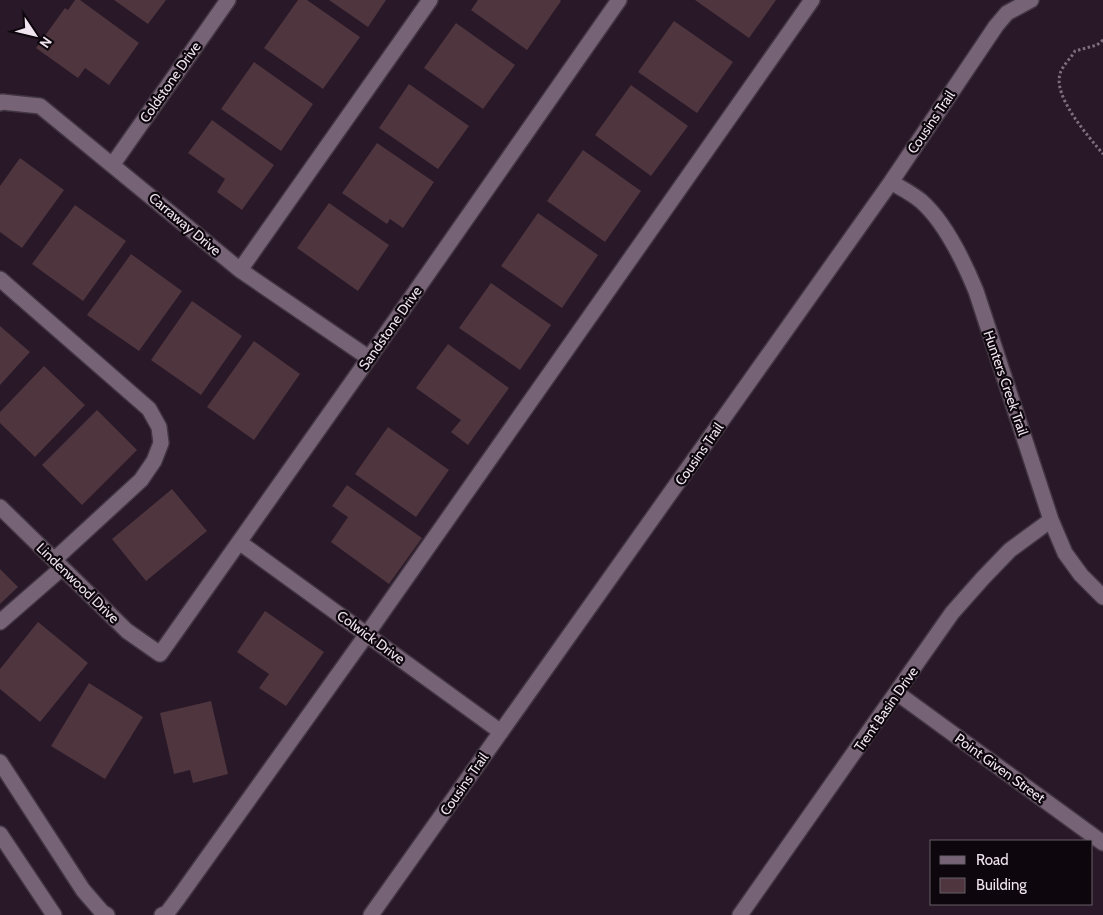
<svg xmlns="http://www.w3.org/2000/svg" width="1103" height="915" font-family="Cabin,sans-serif">
<rect width="100%" height="100%" fill="#281828"/>
<path fill="#4f353e" d="M75,0H80L139,43L109,85L85,68L78,78L36,48L65,8L68,10Z
M114,0H166L148,24Z
M298,0H307L360,37L323,89L264,48Z
M329,0H386L368,27Z
M478,0H560L561,1L527,50L471,10Z
M695,0H776L749,38Z
M674,21L733,62L697,113L638,72Z
M456,23L515,65L483,109L424,68Z
M254,62L313,104L281,151L221,109Z
M409,84L469,126L438,169L379,128Z
M631,85L688,126L651,176L595,135Z
M212,120L274,165L242,210L217,192L225,179L188,153Z
M377,143L434,182L403,228L390,219L387,224L342,193Z
M583,150L641,191L605,242L547,201Z
M20,158L64,190L22,248L0,232V186Z
M329,203L389,245L358,291L297,248Z
M75,205L126,241L83,301L32,264Z
M538,213L598,255L562,308L501,266Z
M131,254L182,291L139,351L87,315Z
M491,283L551,325L520,370L459,328Z
M192,301L242,336L201,395L151,360Z
M0,326L30,352L0,385Z
M254,341L300,374L254,440L207,407Z
M448,344L509,388L468,445L451,432L461,420L416,388Z
M44,366L85,405L35,457L0,423V412Z
M97,410L137,450L82,505L42,465Z
M388,427L449,470L416,517L355,474Z
M347,485L422,538L389,584L331,542L348,517L332,506Z
M172,489L207,531L146,581L112,539Z
M0,569L18,587L0,604Z
M265,611L324,652L286,706L259,688L269,674L237,652Z
M38,622L88,663L40,722L0,689V669Z
M89,683L143,717L105,779L51,746Z
M211,701L228,774L193,783L190,770L174,774L160,713Z"/>
<g fill="none" stroke-linecap="round" stroke-linejoin="round">
<defs>
<path id="minor" d="M0,103L2,102L40,106L240,270L369,358
M113,164L228,0
M891,182C901,188 913,194 921,201C945,222 964,262 976,291L1051,520L1065,553L1081,575L1103,597
M240,270L430,0
M0,279L149,409L159,427L161,443L154,461L141,480L54,560
M0,507L127,631L160,654L369,358L619,0
M239,542L501,732
M0,622L62,568
M897,693L1103,843
M0,762L83,890L102,912L107,915
M0,834L54,915
M162,915L167,913L179,897L367,634L812,0
M371,915L891,182L996,26L1007,13L1031,0
M740,915L952,613L983,578L1010,550L1051,520"/>
</defs>
<use href="#minor" stroke="#423542" stroke-width="18"/>
<path stroke="#7d6f7d" stroke-width="3" stroke-dasharray="2.5 2.5" stroke-linecap="butt" d="M1103,40L1097,45L1075,51C1071,58 1062,66 1060,74C1053,97 1089,137 1103,154"/>
<use href="#minor" stroke="#776376" stroke-width="15"/>
</g>
<g text-anchor="middle" dominant-baseline="central" stroke-width="4.5" stroke-linejoin="round" paint-order="stroke">
<g font-size="14" fill="#efe4ef" stroke="#0d060d">
<text transform="translate(170 82) rotate(-55)">Coldstone Drive</text>
<text transform="translate(931 122) rotate(-56)">Cousins Trail</text>
<text transform="translate(185 224) rotate(40)">Carraway Drive</text>
<text transform="translate(390 328) rotate(-55)">Sandstone Drive</text>
<text transform="translate(1006 383) rotate(71)">Hunters Creek Trail</text>
<text transform="translate(699 454) rotate(-55)">Cousins Trail</text>
<text transform="translate(78 583) rotate(44)">Lindenwood Drive</text>
<text transform="translate(371 637) rotate(36)">Colwick Drive</text>
<text transform="translate(886 709) rotate(-55)">Trent Basin Drive</text>
<text transform="translate(1000 768) rotate(36)">Point Given Street</text>
<text transform="translate(464 784) rotate(-55)">Cousins Trail</text>
</g>
</g>
<rect x="930" y="840" width="162" height="65" fill="#0d060d" stroke="#675f67"/>
<rect x="940" y="856" width="25" height="8" fill="#776376" stroke="#675f67"/>
<text x="976" y="865" font-size="15" fill="#efe4ef">Road</text>
<rect x="940" y="878" width="25" height="15" fill="#4f353e" stroke="#675f67"/>
<text x="976" y="890" font-size="15" fill="#efe4ef">Building</text>
<g transform="translate(35 35) rotate(125)" stroke="#0d060d" stroke-width="4" paint-order="stroke">
<path d="M0-4L9 19L0 12L-9 19Z" fill="#efe4ef"/>
<text y="-8" font-size="14" font-weight="bold" text-anchor="middle" fill="#efe4ef">N</text>
</g>
</svg>
